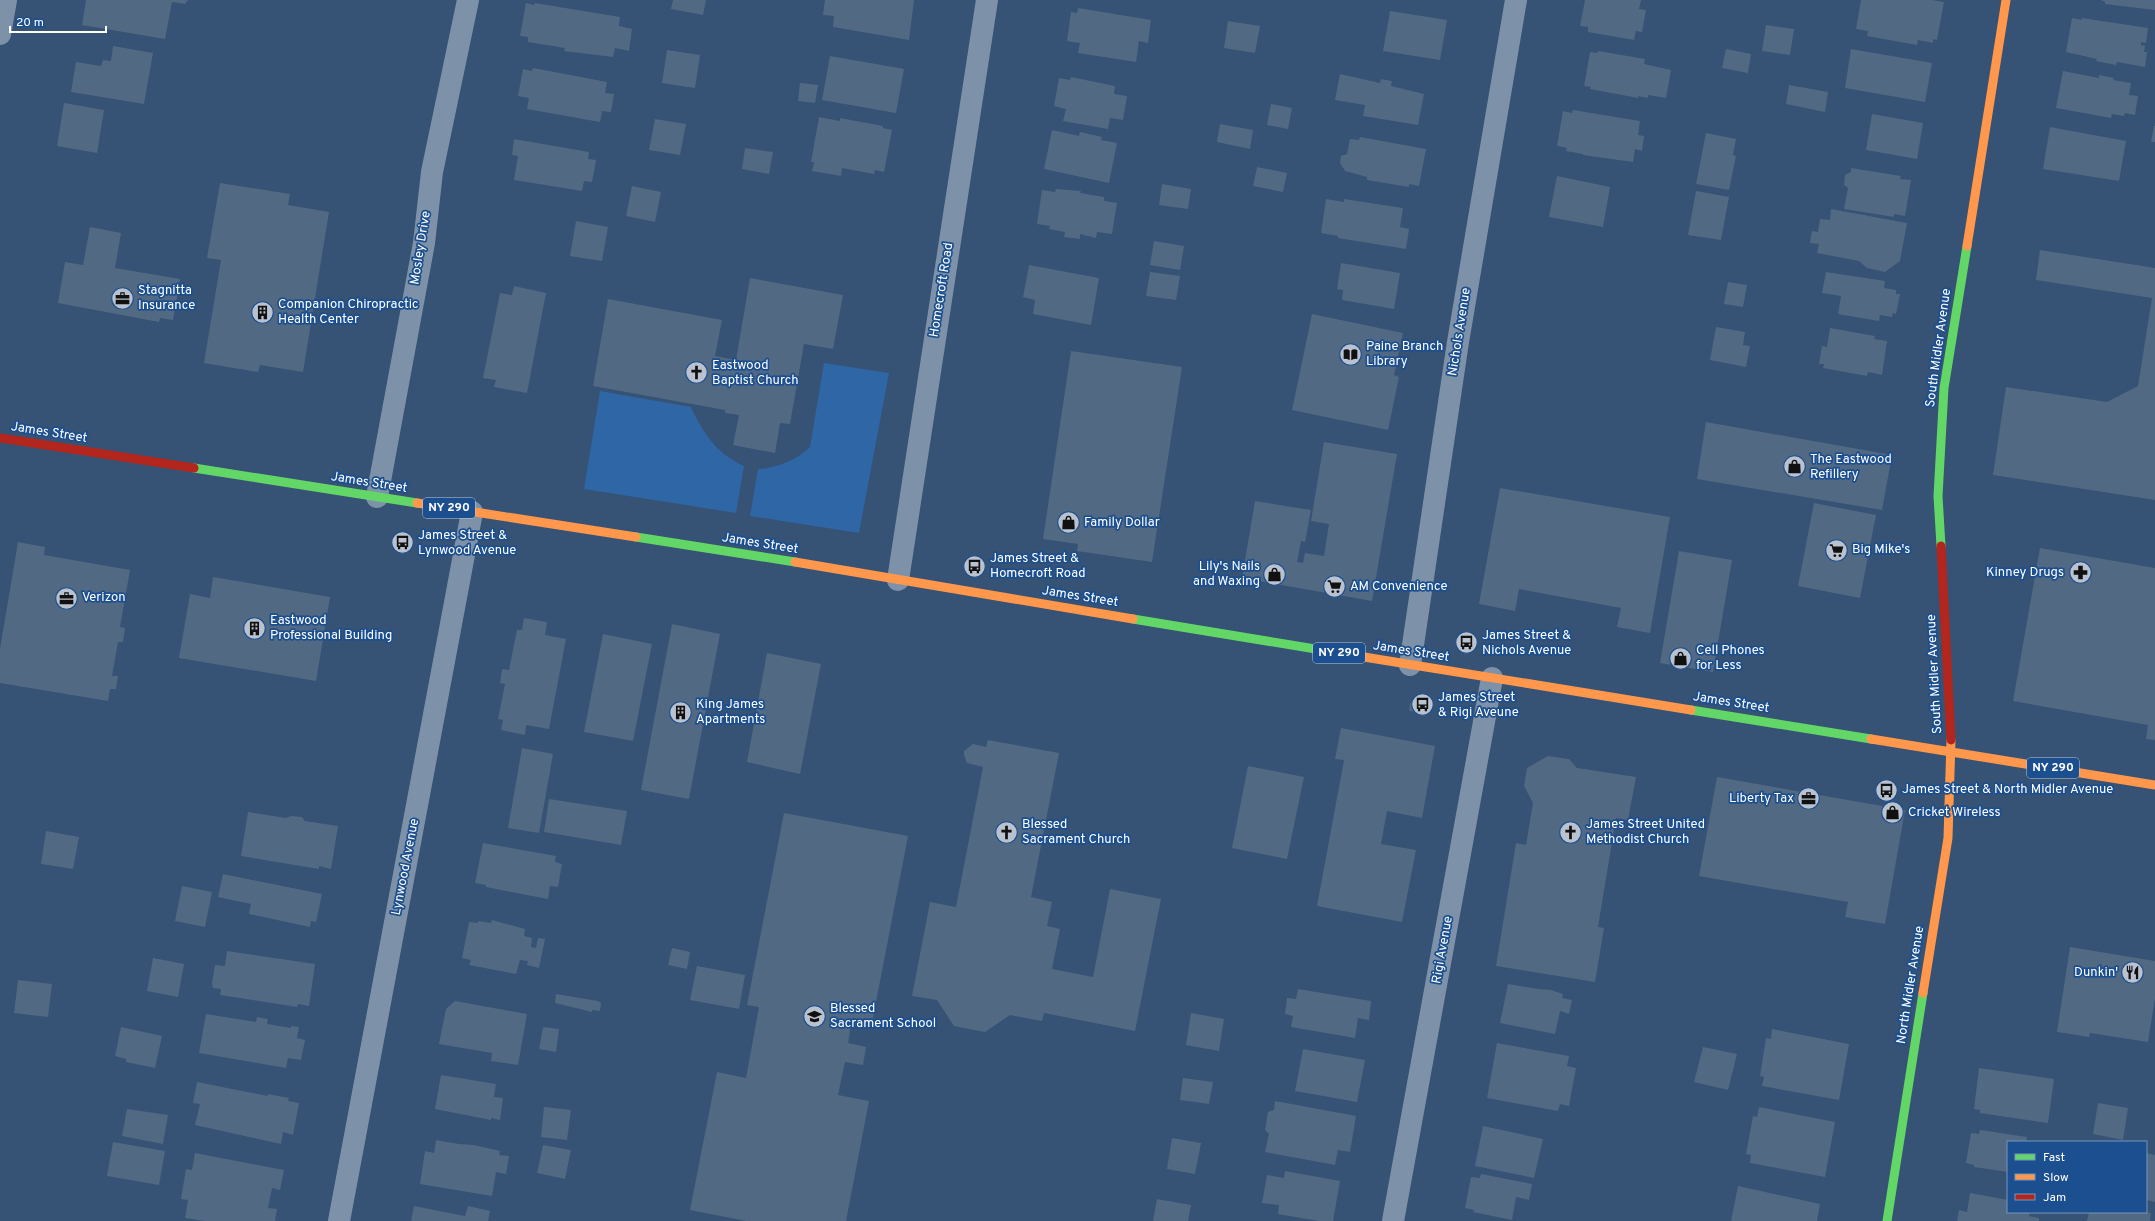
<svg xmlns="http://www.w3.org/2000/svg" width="2155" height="1221" font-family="Overpass,sans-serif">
<rect width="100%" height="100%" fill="#365274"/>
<path fill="#2f66a5" d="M824,363L889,373L859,533L750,516L758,469C776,468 797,460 810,447Z
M600,391L691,407C703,433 717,454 744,466L736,513L584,489Z"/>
<path fill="#526984" d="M86,0H188L185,4L172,2L165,39L82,25Z
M673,0H706L703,15L671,9Z
M825,0H914L909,40L833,27L834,16L823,15Z
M1585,0H1641L1639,9L1646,10L1642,32L1636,31L1634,40L1588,32V27L1580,26Z
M1861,0H1932L1944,2L1937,40L1933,39V43L1918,40L1917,45L1867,36L1868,31L1856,29Z
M2101,0H2155V10L2105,4V2Z
M526,3L534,5L535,3L620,17L619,26L632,29L629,51L615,48L613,57L564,51L565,48L528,42V37L520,36Z
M1078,8L1151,20L1148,43L1139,41L1136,62L1078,53L1080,43L1067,41L1071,12L1077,13Z
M1390,11L1447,20L1440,60L1383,51Z
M2072,18L2082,20V18L2148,28L2146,43L2141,42V45L2145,46L2144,52H2147L2145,67L2117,62L2116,65L2096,61L2097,59L2066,52Z
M1228,21L1260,26L1255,53L1224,48Z
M1766,25L1794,29L1790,55L1762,51Z
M113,46L153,53L144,104L71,92L76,62L101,66L103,60L111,61Z
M1726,49L1751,54L1748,73L1722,68Z
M1851,49L1932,63L1925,102L1845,88Z
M667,50L700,55L695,88L662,83Z
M1598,51L1645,59L1644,64L1671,70L1666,98L1648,95V98L1638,96V98L1590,89L1591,87L1584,86L1590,52L1597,53Z
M830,56L904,69L896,113L822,100Z
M533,68L607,82L605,93L614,94L611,112L602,111L600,122L527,109L529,98L518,96L523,69L532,71Z
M2063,71L2099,78V75L2114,78L2113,80L2131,83L2129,95L2138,96L2135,115L2125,113L2124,116L2112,114L2111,118L2056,108Z
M1340,74L1380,83L1381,79L1392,81L1391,86L1424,94L1418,125L1363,116L1365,105L1335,100Z
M1071,77L1115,86L1114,94L1127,96L1123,120L1110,118L1108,129L1063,121L1066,109L1054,106L1059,78L1070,80Z
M800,83L818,85L815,103L798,101Z
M1789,85L1828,92L1825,112L1786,104Z
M64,103L104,110L97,153L57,146Z
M1271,104L1292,108L1288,129L1267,125Z
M1573,110L1640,121L1638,135L1644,136L1642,151L1635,149L1633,162L1583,155V154L1566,151L1567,148L1557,146L1563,111L1572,113Z
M1872,114L1923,123L1917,159L1866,150Z
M819,117L840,121V118L883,126V128L892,130L884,172L875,170L874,174L842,168L841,176L812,171L814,162H811Z
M655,119L686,124L680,155L649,150Z
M1220,124L1253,130L1250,149L1217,142Z
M2154,126H2155V142H2151Z
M2050,127L2126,141L2119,181L2043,169Z
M1052,130L1079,136L1080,132L1102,137L1101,140L1117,143L1109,183L1044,169Z
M1706,133L1736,139L1733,155L1736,156L1729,190L1696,184Z
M1360,137L1426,149L1419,186L1409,184V187L1367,180V177L1345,171L1340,163L1341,156L1347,154L1350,139L1359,140Z
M514,139L589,152L588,159L596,160L592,182L584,181L582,191L514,180L518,156L512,155Z
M745,148L773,152L769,174L742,169Z
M1257,167L1287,173L1283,192L1253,186Z
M1851,168L1901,176L1900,179L1911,180L1905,216L1894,214V217L1844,209L1848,188L1844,185L1845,175L1851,172Z
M1557,176L1610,187L1603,227L1549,217Z
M220,183L290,194L288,205L329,212L303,372L260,365L258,372L204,363L221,260L207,258Z
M1162,184L1191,189L1188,209L1159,205Z
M632,186L661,192L655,222L626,216Z
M1056,189L1081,191L1080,193L1104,197V201L1117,203L1112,234L1097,232L1096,238L1080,234V239L1064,237L1065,232L1049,229L1050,226L1037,224L1042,190L1055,192Z
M1696,191L1729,197L1721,240L1688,235Z
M1326,199L1344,202V199L1403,208L1400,227L1409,229L1406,249L1338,238V236L1321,233Z
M1831,209L1907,223L1900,261L1885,272L1867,268L1859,261L1817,253L1819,244L1810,243L1812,231L1818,232L1820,219L1830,220Z
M576,221L608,227L602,261L570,256Z
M90,227L121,233L115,268L180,279L173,320L160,318L159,322L58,303L65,262L83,265Z
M1154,241L1184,246L1180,270L1150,265Z
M2040,250L2155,268V500L1993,475L2006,387L2107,402L2138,386L2152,298L2036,280Z
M1341,263L1400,273L1394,309L1342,300L1343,290L1337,289Z
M1029,265L1099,278L1091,325L1033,314L1035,300L1023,297Z
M1150,272L1180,276L1176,300L1146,296Z
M1826,272L1885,281L1884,288L1896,290V294H1900L1896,314L1893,313L1892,317L1880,315L1879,321L1838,314L1841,296L1822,293Z
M750,278L843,295L833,349L804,344L790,424L780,423L775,453L733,445L739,415L725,413V410L593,386L608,299L722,320L715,356L736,360Z
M1728,282L1747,285L1743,307L1724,304Z
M514,286L546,293L527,393L494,387L496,380L483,378L500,293L512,295Z
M1312,314L1403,333L1394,375L1399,377L1388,430L1292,410Z
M1716,327L1745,332L1743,345L1750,346L1746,367L1710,360Z
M1830,328L1875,336L1874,339L1887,341L1882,375L1868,372L1867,376L1823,368L1824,364H1819L1822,346L1827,347Z
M1071,351L1182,367L1152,562L1077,551L1078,544L1043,539Z
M1706,422L1892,455L1882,510L1697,479Z
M1324,442L1397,454L1372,601L1242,578L1255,501L1311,510L1305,542L1301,541L1297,562L1303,563L1305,553L1324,556L1329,524L1311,521Z
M1500,488L1670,517L1650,633L1617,627L1621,608L1519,589L1515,611L1479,604Z
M1814,503L1876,515L1860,598L1798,586Z
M18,542L45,547L44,555L130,570L120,627L125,628L123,642H118L112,676H118L116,689H110L108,701L0,683V649Z
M2040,548L2155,568V740L2146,739L2148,725L2013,701Z
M1679,551L1732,560L1713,672L1660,663Z
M213,577L330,597L316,681L179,658L190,594L210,598Z
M524,618L547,622L545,635L566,639L549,729L526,725L525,735L501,730L503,720L498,719L505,684L500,683L502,669L509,670L517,630H522Z
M672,624L720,634L689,799L641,790Z
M603,634L652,644L633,741L584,732Z
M767,653L821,664L800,774L747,762Z
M1410,703L1422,705L1421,712L1409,711Z
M1341,728L1435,746L1422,818L1387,811L1381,844L1416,850L1402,922L1317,906L1344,760L1335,759Z
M988,740L1059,753L1031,897L1052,902L1047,926L1060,929L1052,969L1093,977L1110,889L1161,899L1135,1031L1044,1013L1042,1021L1010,1015L985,1032L954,1026L937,1000L912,996L930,902L956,907L983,767L967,763L964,755V751L973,744L986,747Z
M522,748L553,754L539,833L508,828Z
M1548,756L1569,759L1577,768L1636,777L1628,820L1616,818L1598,927L1604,928L1595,982L1496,966L1516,843L1526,845L1533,803L1524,786L1527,768Z
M1248,766L1304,777L1287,859L1232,848Z
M1717,777L1905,810L1885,924L1845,917L1848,902L1699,876Z
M549,799L627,811L621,845L544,832Z
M248,812L286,818L291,816L302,817L305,821L338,826L331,869L319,866V869L241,856Z
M784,813L908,836L871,1028L851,1025L848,1043L866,1047L863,1065L845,1062L838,1095L869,1101L846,1221H746L690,1210L717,1072L746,1078L759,1007L747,1005Z
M46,831L79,837L73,869L41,864Z
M483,843L556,856L555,862L562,864L558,887L550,886L548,899L486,887V885L475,883Z
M223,874L322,894L316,922L311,921L310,927L249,914L251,904L218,897Z
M182,886L212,892L205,927L175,921Z
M492,920L525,929L524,936L532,938L531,947L536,948L538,938L545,939L539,968L527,965L528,961L520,960L516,974L469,965L471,960L462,958L469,922L478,923V921L491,923Z
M2070,947L2155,961V998L2148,1042L2090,1033L2089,1037L2057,1032Z
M672,948L690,952L687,969L668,965Z
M227,951L315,964L309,1006L298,1004L297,1007L220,995L221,989L213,988L212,983L215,965L225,966Z
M153,958L184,964L178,997L147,991Z
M697,966L745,975L739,1009L690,1000Z
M18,980L52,984L48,1017L14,1013Z
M1508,984L1538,989L1551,990L1563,994L1562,998L1572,1000L1569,1014L1560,1011L1555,1034L1500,1023Z
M1298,989L1371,1001L1369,1020L1358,1018L1355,1038L1291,1027L1293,1016L1285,1014L1287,998L1296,999Z
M556,994L598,1001L601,1003L600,1011L592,1010V1012L555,1003Z
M455,1001L527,1014L518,1065L491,1061L492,1053L439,1044L446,1009Z
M1191,1013L1224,1019L1219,1051L1186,1045Z
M206,1014L256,1022L257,1017L268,1019L267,1024L291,1028V1026L299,1027L297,1038L305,1040L301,1060L288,1058L286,1068L199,1053Z
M121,1027L162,1036L155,1068L126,1062V1059L115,1056Z
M543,1027L559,1029L556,1052L539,1049Z
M1772,1029L1849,1044L1839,1100L1762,1086L1764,1077L1760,1076L1766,1038L1771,1039Z
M1497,1043L1569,1056L1567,1066L1576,1068L1569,1106L1560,1104L1558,1111L1487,1098Z
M1703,1047L1737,1054L1728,1090L1694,1082Z
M1303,1049L1365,1060L1357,1102L1295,1091Z
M1979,1068L2054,1079L2048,1123L1980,1113V1110L1974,1109Z
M441,1075L496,1084L494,1097L503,1098L500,1120L491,1118V1120L435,1109Z
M1183,1078L1213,1082L1209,1104L1180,1100Z
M197,1082L268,1096V1094L289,1098L288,1101L299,1103L293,1135L283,1132L281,1144L195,1125L200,1104L193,1103Z
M1275,1101L1356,1116L1350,1152L1338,1150L1335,1165L1265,1152L1269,1134L1265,1130L1268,1112L1274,1110Z
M2098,1103L2128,1108L2123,1140L2093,1134Z
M544,1107L571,1110L567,1140L541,1137Z
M1759,1107L1835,1122L1825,1177L1750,1163L1751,1155L1746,1154L1753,1116L1757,1117Z
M127,1109L168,1115L163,1144L122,1136Z
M1483,1126L1543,1139L1534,1178L1475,1166Z
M1980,1130L2027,1137L2026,1142H2008V1172L1974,1167V1165L1966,1163L1971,1133L1979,1134Z
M1172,1138L1201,1143L1195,1174L1167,1169Z
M436,1140L459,1144L474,1145L500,1151L499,1155L509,1156L506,1174L496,1172L492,1196L420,1184L425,1151L434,1153Z
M113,1142L165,1151L159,1185L107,1176Z
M543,1145L571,1150L565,1179L537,1173Z
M195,1153L284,1170L280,1190L272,1188L268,1208L277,1209L275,1221H205L185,1218L188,1200L181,1199L186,1169L192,1170Z
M2146,1153L2155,1155V1202L2146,1200Z
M1285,1171L1340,1181L1333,1221H1319L1278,1214L1279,1205L1262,1203L1267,1175L1284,1178Z
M1481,1174L1532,1184L1529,1200L1516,1197L1512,1220L1473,1212L1474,1210L1465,1208L1471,1177L1480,1178Z
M1738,1186L1820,1204L1817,1221H1731Z
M1970,1193L2008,1200V1212H2030L2029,1216L2039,1218V1221H1957L1959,1210L1967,1212Z
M1157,1199L1191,1205L1188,1221H1153Z
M414,1206L465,1216L468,1206L490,1211L488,1221H411Z
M2089,1212H2146L2151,1213L2150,1221H2087Z"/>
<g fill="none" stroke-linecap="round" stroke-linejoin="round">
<path stroke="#7d92a8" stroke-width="22" d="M0,34L6,0
M377,497L424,243L432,172L468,0
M898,580L987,0
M1410,665L1458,342L1516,0
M339,1221L472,512
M1393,1221L1492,678"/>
<path stroke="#63d668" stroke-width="9" d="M194,468L417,503
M636,537L795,562
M1941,546L1938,496L1944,388L1967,246
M1133,619L1364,657
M1691,710L1871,739
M1887,1221L1923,993"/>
<path stroke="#ff974d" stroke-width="9" d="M1967,246L2006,0
M417,503L636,537
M795,562L1133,619
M1364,657L1691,710
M1871,739L2155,785
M1923,993L1948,838L1951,740"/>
<path stroke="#b3261e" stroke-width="9" d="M0,438L194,468
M1941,546L1951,740"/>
</g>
<defs>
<symbol id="office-disc" viewBox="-11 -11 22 22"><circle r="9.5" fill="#b9c2ce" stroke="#1b4f8f"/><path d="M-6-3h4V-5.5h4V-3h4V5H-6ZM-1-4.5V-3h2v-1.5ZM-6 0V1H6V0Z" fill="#111"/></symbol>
<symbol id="building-disc" viewBox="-11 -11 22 22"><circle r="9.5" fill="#b9c2ce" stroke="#1b4f8f"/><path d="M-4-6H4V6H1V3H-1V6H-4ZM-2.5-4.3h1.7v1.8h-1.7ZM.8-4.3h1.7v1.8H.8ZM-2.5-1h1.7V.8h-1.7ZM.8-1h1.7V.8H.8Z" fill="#111"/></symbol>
<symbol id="library-disc" viewBox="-11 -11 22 22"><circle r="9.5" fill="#b9c2ce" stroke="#1b4f8f"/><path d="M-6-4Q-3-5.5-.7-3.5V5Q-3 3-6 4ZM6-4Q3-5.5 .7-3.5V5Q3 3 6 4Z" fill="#111"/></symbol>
<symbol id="church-disc" viewBox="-11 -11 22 22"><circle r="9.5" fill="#b9c2ce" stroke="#1b4f8f"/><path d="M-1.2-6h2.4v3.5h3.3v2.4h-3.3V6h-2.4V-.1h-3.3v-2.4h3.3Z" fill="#111"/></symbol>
<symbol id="shop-disc" viewBox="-11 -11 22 22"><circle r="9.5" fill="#b9c2ce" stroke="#1b4f8f"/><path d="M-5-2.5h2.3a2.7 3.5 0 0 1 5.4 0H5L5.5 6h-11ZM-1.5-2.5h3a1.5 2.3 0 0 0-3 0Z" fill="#111"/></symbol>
<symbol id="bus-disc" viewBox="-11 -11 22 22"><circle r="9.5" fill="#b9c2ce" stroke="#1b4f8f"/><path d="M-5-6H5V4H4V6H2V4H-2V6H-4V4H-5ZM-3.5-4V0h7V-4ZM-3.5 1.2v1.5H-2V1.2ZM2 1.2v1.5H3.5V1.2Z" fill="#111"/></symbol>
<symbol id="supermarket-disc" viewBox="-11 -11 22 22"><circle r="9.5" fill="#b9c2ce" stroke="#1b4f8f"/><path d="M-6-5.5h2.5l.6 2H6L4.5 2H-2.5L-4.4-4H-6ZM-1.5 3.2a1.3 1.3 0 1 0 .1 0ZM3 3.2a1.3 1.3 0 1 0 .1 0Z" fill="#111"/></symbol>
<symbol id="pharmacy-disc" viewBox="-11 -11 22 22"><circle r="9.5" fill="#b9c2ce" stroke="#1b4f8f"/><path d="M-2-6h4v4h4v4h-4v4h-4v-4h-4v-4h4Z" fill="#111"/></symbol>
<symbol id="restaurant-disc" viewBox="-11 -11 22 22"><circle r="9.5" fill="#b9c2ce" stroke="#1b4f8f"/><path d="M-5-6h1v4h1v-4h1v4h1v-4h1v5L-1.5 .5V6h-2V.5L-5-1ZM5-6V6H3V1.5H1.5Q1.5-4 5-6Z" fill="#111"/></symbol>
<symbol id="school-disc" viewBox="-11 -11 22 22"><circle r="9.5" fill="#b9c2ce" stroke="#1b4f8f"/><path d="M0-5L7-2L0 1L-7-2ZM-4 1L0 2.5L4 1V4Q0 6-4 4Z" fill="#111"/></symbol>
</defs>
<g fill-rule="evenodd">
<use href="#office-disc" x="110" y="286" width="25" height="25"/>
<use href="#building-disc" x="250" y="300" width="25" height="25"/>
<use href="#library-disc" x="1338" y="342" width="25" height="25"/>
<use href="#church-disc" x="684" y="360" width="25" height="25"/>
<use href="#shop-disc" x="1782" y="454" width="25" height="25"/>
<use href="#shop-disc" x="1056" y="510" width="25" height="25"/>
<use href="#bus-disc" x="390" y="530" width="25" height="25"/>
<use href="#supermarket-disc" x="1824" y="538" width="25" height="25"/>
<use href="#bus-disc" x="962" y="554" width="25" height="25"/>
<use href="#pharmacy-disc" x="2068" y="560" width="25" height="25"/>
<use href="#shop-disc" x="1262" y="562" width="25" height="25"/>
<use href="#supermarket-disc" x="1322" y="574" width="25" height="25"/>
<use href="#office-disc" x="54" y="586" width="25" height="25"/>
<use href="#building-disc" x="242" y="616" width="25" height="25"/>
<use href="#bus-disc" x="1454" y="630" width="25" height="25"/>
<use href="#shop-disc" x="1668" y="646" width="25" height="25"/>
<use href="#bus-disc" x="1410" y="692" width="25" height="25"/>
<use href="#building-disc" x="668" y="700" width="25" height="25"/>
<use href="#bus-disc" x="1874" y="778" width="25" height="25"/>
<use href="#office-disc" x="1796" y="786" width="25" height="25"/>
<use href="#shop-disc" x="1880" y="800" width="25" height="25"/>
<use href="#church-disc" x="994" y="820" width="25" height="25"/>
<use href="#church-disc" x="1558" y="820" width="25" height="25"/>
<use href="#restaurant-disc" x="2120" y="960" width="25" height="25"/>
<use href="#school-disc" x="802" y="1004" width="25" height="25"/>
</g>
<g text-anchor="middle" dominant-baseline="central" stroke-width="3.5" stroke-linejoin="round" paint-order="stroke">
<g fill="#1b4f8f" stroke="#bbcadd" stroke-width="1">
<rect x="423" y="498" width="52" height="20" rx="3"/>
<rect x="1313" y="643" width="52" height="20" rx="3"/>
<rect x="2027" y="758" width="52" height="20" rx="3"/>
</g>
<g font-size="12" font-weight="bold" fill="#fff">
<text x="449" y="508">NY 290</text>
<text x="1339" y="653">NY 290</text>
<text x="2053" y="768">NY 290</text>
</g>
<g font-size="13" fill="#fff" stroke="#1b4f8f">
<text transform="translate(421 248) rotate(-81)">Mosley Drive</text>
<text transform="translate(942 290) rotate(-81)">Homecroft Road</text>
<text transform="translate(1460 332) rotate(-81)">Nichols Avenue</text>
<text transform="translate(1939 348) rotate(-82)">South Midler Avenue</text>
<text transform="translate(49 433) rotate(9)">James Street</text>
<text transform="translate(369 483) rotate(9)">James Street</text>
<text transform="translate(760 544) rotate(9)">James Street</text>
<text transform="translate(1080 597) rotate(9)">James Street</text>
<text transform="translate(1411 652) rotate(9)">James Street</text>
<text transform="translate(1935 674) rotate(-93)">South Midler Avenue</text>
<text transform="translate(1731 703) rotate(9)">James Street</text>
<text transform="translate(406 867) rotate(-79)">Lynwood Avenue</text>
<text transform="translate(1443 950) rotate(-80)">Rigi Avenue</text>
<text transform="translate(1911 985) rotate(-81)">North Midler Avenue</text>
</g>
<g font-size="13" fill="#fff" stroke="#1b4f8f" text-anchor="start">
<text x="138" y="291">Stagnitta<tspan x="138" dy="15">Insurance</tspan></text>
<text x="278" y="305">Companion Chiropractic<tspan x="278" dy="15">Health Center</tspan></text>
<text x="1366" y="347">Paine Branch<tspan x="1366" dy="15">Library</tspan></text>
<text x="712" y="366">Eastwood<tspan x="712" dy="15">Baptist Church</tspan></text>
<text x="1810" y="460">The Eastwood<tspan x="1810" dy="15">Refillery</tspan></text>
<text x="1084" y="523">Family Dollar</text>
<text x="418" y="536">James Street &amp;<tspan x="418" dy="15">Lynwood Avenue</tspan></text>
<text x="1852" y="550">Big Mike's</text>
<text x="990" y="559">James Street &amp;<tspan x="990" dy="15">Homecroft Road</tspan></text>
<text x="1260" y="567" text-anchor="end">Lily's Nails<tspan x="1260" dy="15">and Waxing</tspan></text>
<text x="2064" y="573" text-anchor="end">Kinney Drugs</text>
<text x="1350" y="587">AM Convenience</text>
<text x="82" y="598">Verizon</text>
<text x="270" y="621">Eastwood<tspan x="270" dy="15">Professional Building</tspan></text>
<text x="1482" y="636">James Street &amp;<tspan x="1482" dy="15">Nichols Avenue</tspan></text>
<text x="1696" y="651">Cell Phones<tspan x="1696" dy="15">for Less</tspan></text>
<text x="1438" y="698">James Street<tspan x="1438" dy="15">&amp; Rigi Aveune</tspan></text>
<text x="696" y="705">King James<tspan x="696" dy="15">Apartments</tspan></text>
<text x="1902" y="790">James Street &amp; North Midler Avenue</text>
<text x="1794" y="799" text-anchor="end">Liberty Tax</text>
<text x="1908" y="813">Cricket Wireless</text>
<text x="1022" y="825">Blessed<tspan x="1022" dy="15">Sacrament Church</tspan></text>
<text x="1586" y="825">James Street United<tspan x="1586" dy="15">Methodist Church</tspan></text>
<text x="2118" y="973" text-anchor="end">Dunkin'</text>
<text x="830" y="1009">Blessed<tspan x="830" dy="15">Sacrament School</tspan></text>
</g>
</g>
<rect x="2007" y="1141" width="140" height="72" fill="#1b4f8f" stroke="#7695bc"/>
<rect x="2015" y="1154" width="20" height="6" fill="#63d668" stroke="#7695bc"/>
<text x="2043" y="1161" font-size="12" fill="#ffffff">Fast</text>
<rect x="2015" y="1174" width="20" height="6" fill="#ff974d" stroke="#7695bc"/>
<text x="2043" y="1181" font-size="12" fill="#ffffff">Slow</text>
<rect x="2015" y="1194" width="20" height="6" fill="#b3261e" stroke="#7695bc"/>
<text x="2043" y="1201" font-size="12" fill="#ffffff">Jam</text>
<path d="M10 26v6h96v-6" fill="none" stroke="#ffffff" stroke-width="2"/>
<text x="16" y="26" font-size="12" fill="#ffffff" stroke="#1b4f8f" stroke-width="3" paint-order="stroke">20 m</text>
</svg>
